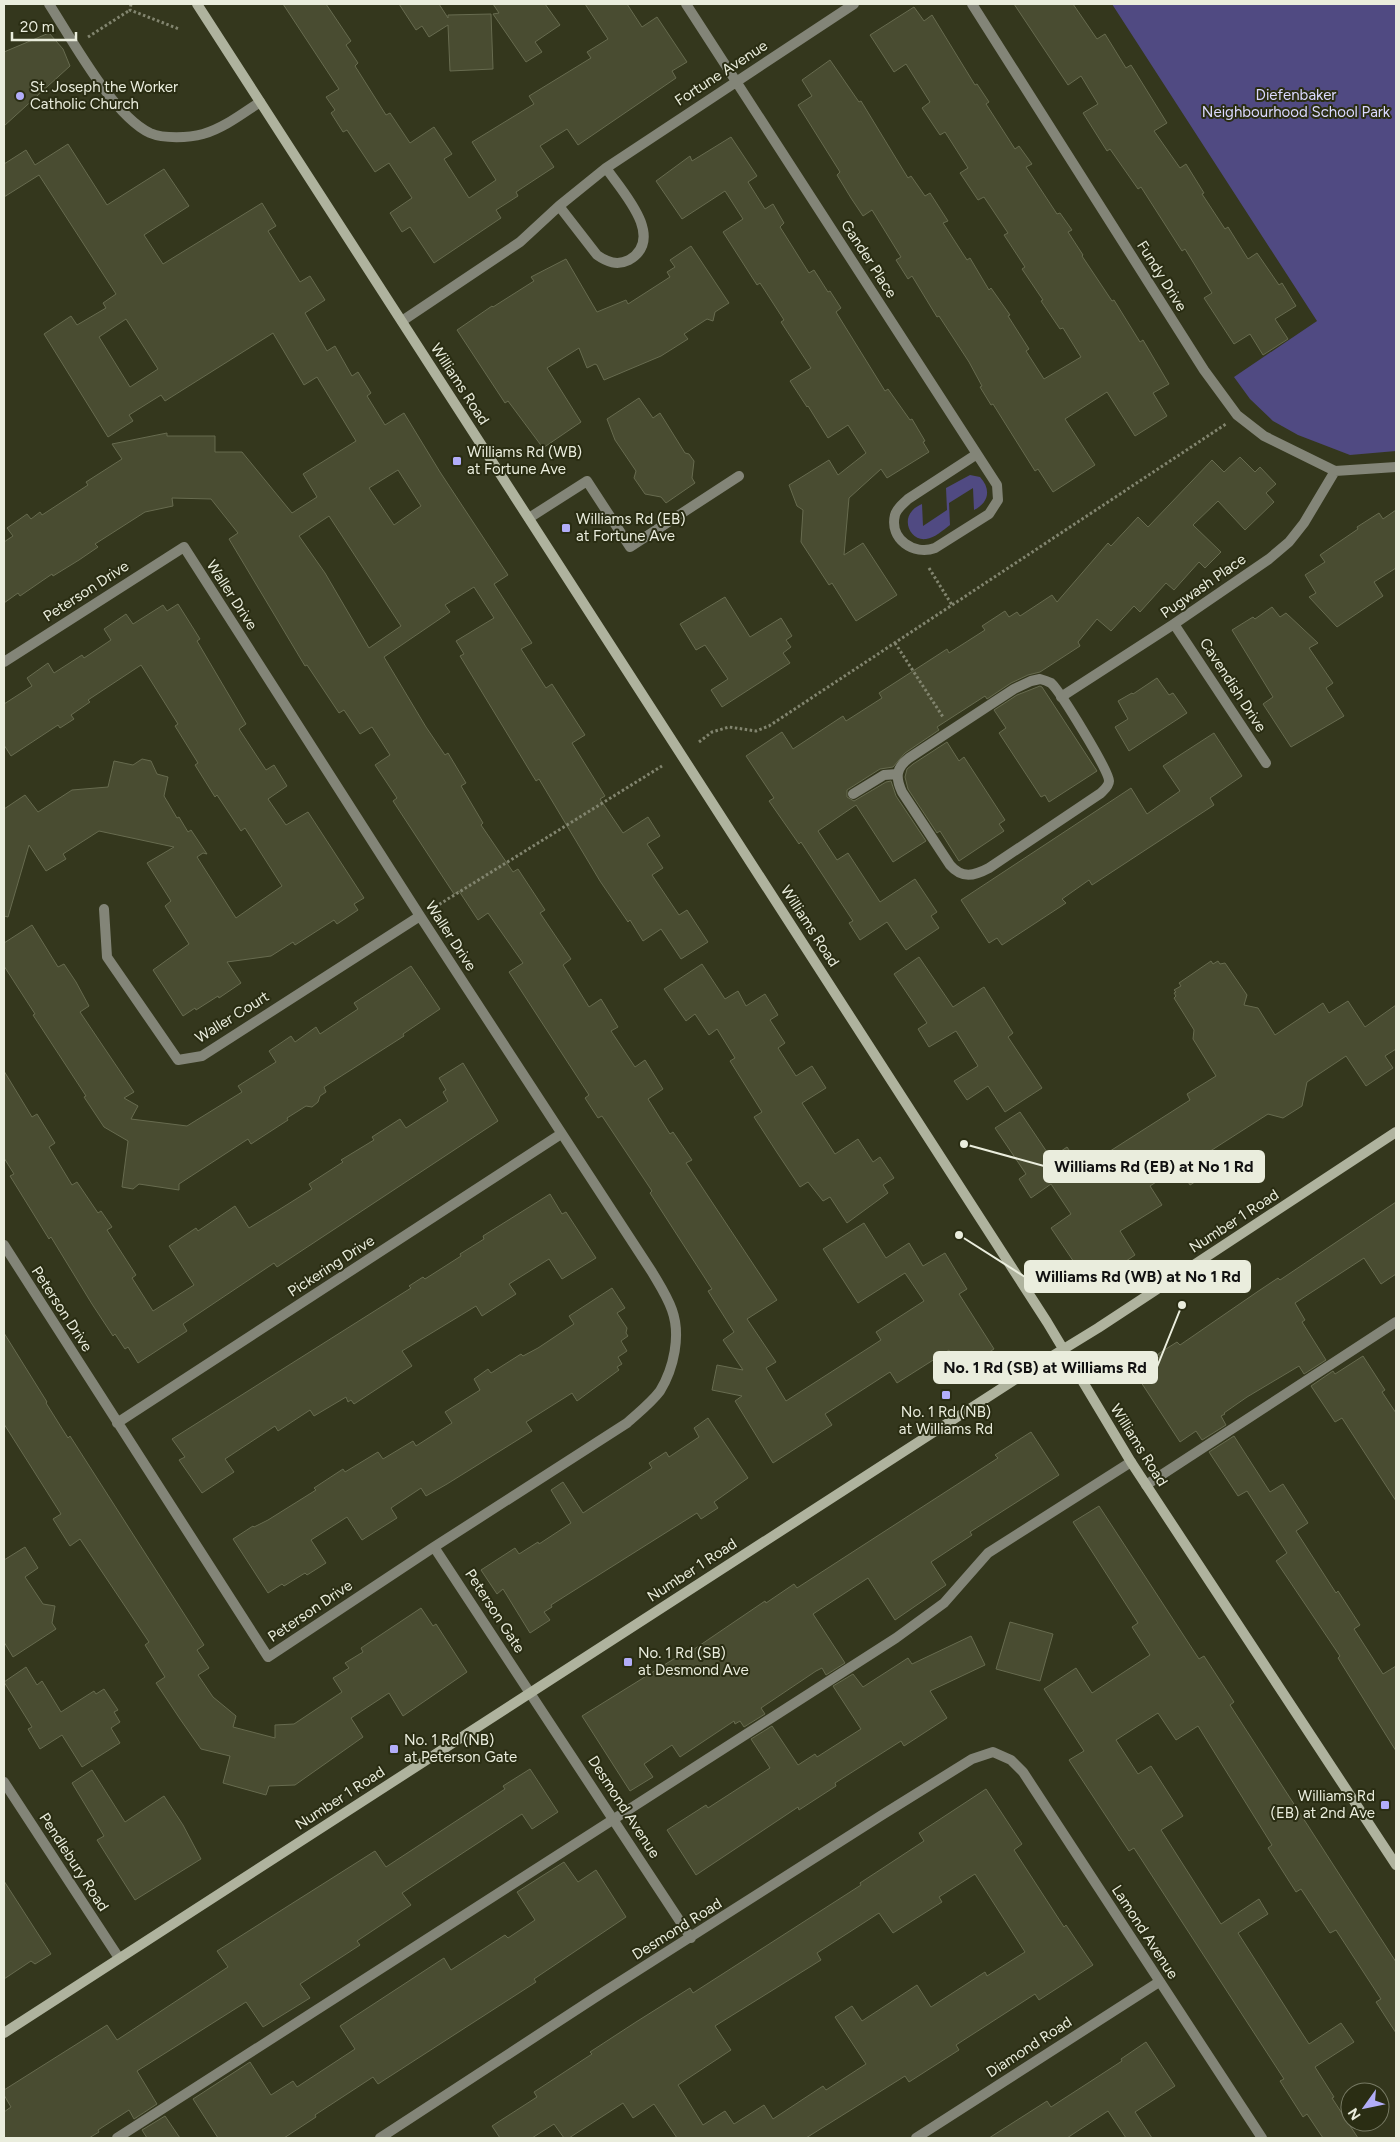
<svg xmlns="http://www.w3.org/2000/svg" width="1400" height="2142" font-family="Figtree,sans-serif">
<rect width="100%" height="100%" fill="#34371d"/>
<path fill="#504a82" d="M1112,4H1396V451L1350,455L1298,435L1273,421L1250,399L1234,377L1317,321Z
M970,475L980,477C992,490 988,503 974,510L973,488L949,503L950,525C943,530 935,538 926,539C911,541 902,522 912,511C914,508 918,506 922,504L923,526L947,510L946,488Z"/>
<path fill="#494c31" stroke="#676b4f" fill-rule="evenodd" d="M283,4H326L351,41L346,45L358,63L355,66L386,115L390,113L410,143L434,127L452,154L444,159L469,198L496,180L472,142L534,104L529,96L591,58L587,52L608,39L585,4H627L642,27L657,17L687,62L672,71L676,78L578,145L567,129L540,146L554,167L516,192L518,196L496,210L501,218L434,263L410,227L402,232L390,213L412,198L389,163L375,172L347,130L343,132L331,113L335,110L326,97L339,89Z
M399,4H439L448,18V15L491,14L493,69L450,71L448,25L429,37L422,26L416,30Z
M493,4H545L560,25L535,42L542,52L526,62L493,14L499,13Z
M1014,4H1073L1097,39L1105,34L1126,68L1131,65L1167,123L1154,131L1180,168L1186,164L1204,193L1202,194L1225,229L1228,227L1248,259L1257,253L1279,285L1282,283L1296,306L1275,319L1288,339L1263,355L1250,334L1234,344L1204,298L1212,293L1185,249L1182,251L1141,187L1138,189L1110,149L1107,151L1083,113L1098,104L1081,76L1068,85Z
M914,7L924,21L932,15L975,85L977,84L989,102L986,104L1015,149L1019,146L1032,164L1026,167L1057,214L1060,213L1072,230L1068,232L1083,255L1082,256L1112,301L1114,300L1140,342L1143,340L1169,384L1153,393L1167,416L1135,436L1107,392L1065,419L1095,465L1053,492L1038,469L1035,471L993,404L991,405L980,387L982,386L969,362L939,316L937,317L912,276L908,279L896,260L901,257L872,210L863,216L851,198L837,175L840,172L798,105L812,96L802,80L830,60L859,102L861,101L908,178L911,176L925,196L930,193L948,221L943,223L967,260L970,258L989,290L991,288L1010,315L1008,316L1029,349L1026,351L1044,379L1081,357L1063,328L1060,329L1041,301L1043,300L1022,269L1025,267L1004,235L1008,233L984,197L978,200L960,173L968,168L945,132L940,135L922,108L930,102L906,64L894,72L870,35Z
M49,33L63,49L70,66L4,126V52Z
M731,137L757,176L748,182L765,209L773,204L784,223L780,227L809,273L814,270L828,292L830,291L841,308L836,312L885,391L888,389L910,420L912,419L925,441L923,442L929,452L887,478L881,469L849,498L844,555L863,543L897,595L856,621L832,583L829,585L801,542L803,510L797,506L789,485L829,460L838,475L866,453L848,425L828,438L808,406L807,407L790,381L811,368L781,322L784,320L760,283L757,285L723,232L743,219L725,191L682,219L656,181L690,156L692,161Z
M68,144L107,205L164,169L189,206L144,235L163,264L262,203L276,226L268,231L300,282L310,276L325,300L305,313L327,351L335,346L352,376L358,372L371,393L367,396L385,425L404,413L440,472L508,575L494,584L532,643L521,649L546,688L552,684L585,735L572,743L605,796L600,799L623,833L648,817L660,836L647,844L663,868L652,875L679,915L687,910L708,942L681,959L661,929L643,941L630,920L628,922L600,881L539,779L536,781L460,656L464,654L456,641L494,618L474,587L445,605L450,612L384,657L426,727L445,755L448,753L466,783L461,786L483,823L481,825L513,872L518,869L545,910L540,913L571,959L563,965L589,1007L601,999L618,1027L611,1031L635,1067L645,1060L663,1089L648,1099L670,1134L673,1132L692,1160L686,1163L777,1300L747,1319L776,1362L766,1368L786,1401L881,1340L876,1332L924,1301L905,1273L858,1303L823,1249L864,1223L886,1258L909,1243L923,1266L945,1253L967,1289L959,1294L994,1349L961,1370L949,1350L897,1383L890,1372L825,1414L832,1425L773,1463L735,1401L742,1396L712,1390L717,1365L743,1370L723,1340L734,1332L708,1291L712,1289L650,1193L652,1191L602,1116L598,1118L585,1098L589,1095L509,972L523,963L488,913L478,920L459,891L454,894L393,801L397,798L375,765L390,755L372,727L360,734L344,710L339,713L307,665L305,666L229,539L238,533L211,499L172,498L173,506L145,512L95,544L98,547L79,560L53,576L52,574L20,596L18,593L4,603V542L13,536L7,528L27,514L31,519L40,512L42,515L88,485L86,482L122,459L112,444L167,433V436H215V452H242L292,513L317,497L303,474L356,441L317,377L304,385L273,333L165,401L161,395L129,415L133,421L108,437L44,334L71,316L77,325L106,308L103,303L116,294L39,175L4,197V164L26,150L35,165ZM126,319L158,369L130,387L99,337ZM398,470L421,506L394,525L369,488ZM329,516L401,626L369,648L325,573L299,536Z
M691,246L729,303L715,312L713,321L707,319L684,334L688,339L661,356L604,380L597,365L595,364L587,368L579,348L547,368L581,422L543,448L508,401L505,403L457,330L492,306L493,307L534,281L531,277L566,259L597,312L626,300L628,304L670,277L667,272L675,267L670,260Z
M639,398L653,418L660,413L685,453L689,454L694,461L692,478L695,483L666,503L661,497L645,494L634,478L636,471L615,440L607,419Z
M1240,457L1255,472L1260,467L1276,484L1266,493L1274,502L1245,530L1218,501L1193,525L1221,552L1205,568L1199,562L1174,590L1166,583L1140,612L1134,606L1111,631L1097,619L1078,642L1080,646L1040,672L1028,675L1011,683L987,699L985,696L937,727L939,730L905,753L893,767L880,769L847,790V797L854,801L886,782L891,781L896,796L926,841L893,862L856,805L818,831L837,860L848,853L880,902L915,879L937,912L931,916L939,928L906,950L887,922L860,940L849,923L853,921L801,842L799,844L769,801L774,798L746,756L782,732L793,749L843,716L846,721L882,698L879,693L947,649L949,653L985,630L982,626L1005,611L1009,617L1017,612L1020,616L1052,595L1057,602L1108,543L1111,546L1138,517L1148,527L1212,460L1224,472Z
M1396,510V568L1374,582L1383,596L1337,627L1309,597L1316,593L1305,575L1325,562L1320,555L1358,529L1357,527L1379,513L1383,519Z
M725,597L750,637L781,618L792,636L786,640L791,647L783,653L790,663L722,707L711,690L728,679L705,645L696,650L680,624Z
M178,604L200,639L197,641L246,724L239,729L266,770L274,765L287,786L268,799L286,825L308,812L364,898L354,904L358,910L337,924L334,920L295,945L293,942L271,956L227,962L241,983L219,998L218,996L196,1010L195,1008L183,1016L153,970L189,944L165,906L171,901L147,863L174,847L99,831L63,854L66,859L46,871L29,845L8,917L4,916V809L25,795L38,812L72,790L108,787L114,761L133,765L142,759L151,761L157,774L168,777L164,796L177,818L179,817L188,832L191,830L207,854L203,853L197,857L236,918L282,886L245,828L241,831L217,795L215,797L195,765L198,763L175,726L178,724L141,665L88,700L90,702L71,715L74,719L60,728L58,725L11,756L4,745V704L32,686L27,678L48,663L54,673L82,655L84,658L111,640L104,629L126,614L133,624L163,605L167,611Z
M1272,607L1280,617L1286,613L1318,643L1309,648L1333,683L1326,688L1344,716L1291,747L1263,704L1273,697L1232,630L1253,617L1255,619Z
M1157,678L1169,695L1173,693L1187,713L1129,751L1115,727L1128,719L1118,701L1132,693L1133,694Z
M1040,686L1042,687L1097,771L1049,802L1045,795L1041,797L999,733L1006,728L994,710L1017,695Z
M1214,733L1242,776L1210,798L1214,805L1092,885L1089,880L1062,899L1066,903L1002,945L997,938L989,943L961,900L1131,788L1147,814L1180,791L1163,766Z
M947,742L959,761L964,757L1005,820L999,824L1004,831L959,861L940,831L937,833L908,789L905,777L907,769L913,764Z
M32,925L58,967L64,964L76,982L89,1006L80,1012L134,1092L124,1098L138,1106L131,1119L187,1126L242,1092L238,1086L276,1062L269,1051L291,1036L295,1042L316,1027L320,1034L358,1009L354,1003L411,966L440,1009L403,1034L404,1036L324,1087L326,1092L320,1096L318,1102L312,1107L306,1106L287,1118L288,1120L251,1144L248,1139L179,1184V1190L139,1184L133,1189L122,1187L128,1141L104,1127L84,1097L86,1096L33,1015L35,1014L4,966V943Z
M919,957L953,1007L984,987L1013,1033L1008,1037L1042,1088L1005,1112L988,1086L967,1100L954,1081L978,1066L956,1031L929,1047L918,1029L927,1023L894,974Z
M1211,961L1213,964L1218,961L1220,964L1225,963L1247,995L1244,1005L1258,1008L1275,1035L1323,1003L1329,1013L1348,1001L1365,1027L1396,1005V1049L1385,1056L1393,1068L1366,1086L1346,1056L1307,1082L1302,1106L1283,1118L1268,1114L1201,1157L1211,1172L1190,1185L1179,1167L1150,1186L1162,1205L1120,1231L1135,1255L1086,1288L1075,1270L1078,1268L1051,1228L1071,1214L1051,1184L1031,1198L1019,1179L1026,1174L995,1128L1020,1112L1051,1158L1067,1147L1082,1169L1190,1100L1187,1094L1216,1076L1193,1039L1194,1030L1174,998L1176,996L1174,993L1176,992L1174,990L1181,986L1179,983Z
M702,964L725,999L738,991L746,1006L765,994L778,1015L770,1020L785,1043L778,1048L796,1076L812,1066L826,1088L802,1103L835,1154L858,1139L873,1162L880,1157L894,1178L883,1185L888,1193L847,1223L830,1197L823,1201L808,1182L800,1187L776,1151L754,1117L762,1112L730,1061L735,1058L717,1029L709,1035L695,1014L686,1021L664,989Z
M463,1063L498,1121L277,1267L274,1263L183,1324L187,1331L138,1363L128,1347L125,1349L115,1334L113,1336L92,1304L51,1237L49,1239L10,1176L14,1174L4,1158V1071L32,1117L37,1114L55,1143L49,1147L72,1185L77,1182L98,1213L101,1211L112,1227L107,1230L136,1275L132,1278L153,1311L194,1285L169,1246L196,1228L198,1231L235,1206L249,1228L277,1211L312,1189L309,1184L343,1162L341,1160L374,1140L372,1137L400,1119L406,1128L448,1101L443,1092L446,1090L439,1078Z
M550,1194L562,1214L566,1212L596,1258L562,1279L549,1259L509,1284L516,1294L482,1316L476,1306L402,1351L412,1366L354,1404L351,1400L348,1402L346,1397L314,1416L310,1410L278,1431L275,1426L225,1459L234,1472L202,1493L179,1460L185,1457L172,1439L411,1288L409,1286L423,1277L425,1279L461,1256L460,1254L484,1239L483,1236Z
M1396,1202V1274L1381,1284L1364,1258L1295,1303L1305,1320L1302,1322L1326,1360L1304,1374L1299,1366L1247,1397L1224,1413L1225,1414L1221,1416L1226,1425L1202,1440L1196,1431L1180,1442L1135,1373L1160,1357L1158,1354L1177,1342L1180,1345L1257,1292L1278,1278L1280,1280Z
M612,1288L625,1308L617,1313L627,1328L626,1333L628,1336L621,1341L627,1351L618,1357L622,1364L617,1367L619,1370L577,1401L572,1393L526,1422L532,1431L447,1484L426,1496L421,1488L391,1508L397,1518L362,1540L347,1517L311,1540L326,1563L307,1575L305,1573L284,1586L282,1584L268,1593L233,1539L253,1526L254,1527L268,1520L316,1490L314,1488L343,1469L345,1472L378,1452L383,1459L413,1441L416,1446L452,1423L445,1412L480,1390L474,1379L488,1369L491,1373L521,1354L523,1356L538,1348L574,1324L569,1316Z
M4,1333L47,1402L46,1403L68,1438L70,1436L204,1645L197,1650L209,1668L198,1675L213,1697L236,1716L233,1727L275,1738V1725L294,1724L342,1692L333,1678L349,1668L345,1663L363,1652L361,1648L421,1608L433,1626L436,1624L467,1672L403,1716L389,1693L351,1718L363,1737L295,1785L269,1786L266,1795L223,1783L230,1756L201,1749L180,1719L156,1683L165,1677L145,1645L149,1642L80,1539L70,1546L53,1519L61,1514L4,1424Z
M1363,1356L1385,1390L1382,1392L1396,1413V1501L1342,1418L1335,1422L1311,1386L1333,1371L1335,1374Z
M708,1418L748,1478L714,1502L718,1508L701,1519L697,1513L551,1605L552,1607L544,1612L550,1620L530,1633L503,1589L497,1594L481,1570L515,1548L519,1554L538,1542L539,1544L571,1523L551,1490L563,1482L583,1513L652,1468L649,1463L666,1452L669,1457L699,1437L694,1428Z
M1031,1432L1059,1475L970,1532L972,1535L931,1562L946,1585L895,1620L868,1578L813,1614L845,1663L826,1675L822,1668L816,1671L761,1708L765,1714L744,1727L740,1721L735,1724L734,1721L680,1757L672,1745L644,1764L653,1777L630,1791L582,1716L685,1652L687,1654L765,1601L766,1603L794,1584L797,1588L998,1458L995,1455Z
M1234,1436L1270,1492L1283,1484L1308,1523L1296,1531L1336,1593L1338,1591L1360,1625L1354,1629L1383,1674L1396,1666V1751L1338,1658L1340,1656L1276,1561L1287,1553L1247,1491L1238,1496L1209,1452Z
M1099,1506L1199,1659L1204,1656L1234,1702L1230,1705L1396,1962V2033L1376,2002L1381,1999L1336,1930L1330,1933L1301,1889L1296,1892L1268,1848L1272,1845L1198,1726L1176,1740L1158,1713L1116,1740L1138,1774L1151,1766L1183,1816L1161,1830L1221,1924L1259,1899L1268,1914L1238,1933L1309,2044L1341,2023L1354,2042L1315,2067L1334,2097L1332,2098L1358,2138H1323L1307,2114L1303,2117L1280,2081L1284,2079L1134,1848L1129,1851L1069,1760L1084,1751L1044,1689L1076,1668L1092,1693L1150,1655L1132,1627L1138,1623L1073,1522Z
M25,1547L38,1568L25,1577L43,1604L55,1606L52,1623L56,1629L13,1657L4,1642V1560Z
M1010,1622L1053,1634L1040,1681L996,1669Z
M971,1636L985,1665L930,1691L947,1718L904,1746L901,1741L835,1783L836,1786L799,1810L798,1807L696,1875L667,1830L706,1805L708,1808L770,1768L751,1739L772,1726L798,1765L815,1754L817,1757L861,1729L833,1686L853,1674L863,1687L908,1658L912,1664Z
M26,1667L37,1685L42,1681L61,1712L94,1691L96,1694L104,1689L118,1710L114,1712L120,1722L111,1728L120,1743L82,1767L62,1735L40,1749L28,1729L32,1727L4,1682Z
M530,1769L558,1812L532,1829L522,1814L402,1893L411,1905L357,1941L360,1945L300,1984L310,1998L263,2027L246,2002L137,2071L157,2104L134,2119L129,2110L98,2130L99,2132L89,2138H4V2112L11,2107L4,2095V2090L107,2025L117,2040L228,1967L217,1951L375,1851L386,1867L505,1789L503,1786Z
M92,1770L125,1822L164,1796L183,1825L201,1859L135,1900L97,1840L104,1836L72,1783Z
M986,1789L1022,1844L1014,1850L1064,1927L1066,1925L1093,1965L1039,2000L1035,1994L956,2045L959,2050L909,2082L905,2076L806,2138H677L654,2104L633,2118L623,2103L569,2138H564L554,2124L532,2138H500L492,2126L537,2097L534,2092L592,2054L590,2052L636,2022L690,1988L693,1993L861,1885L860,1883L924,1841L919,1833ZM975,1874L1025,1952L987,1976L985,1972L931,2007L917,1985L862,2021L852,2006L835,2017L866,2064L826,2090L823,2086L773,2119L764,2105L734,2124L725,2111L703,2125L678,2085L731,2050L715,2026L821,1960L817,1953L879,1913L893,1933L942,1902L939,1897Z
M564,1862L578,1882L596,1870L626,1917L534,1979L536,1982L378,2084L373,2077L315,2115L316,2117L284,2138H218L193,2099L250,2062L271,2095L293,2081L297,2087L355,2049L340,2026L444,1958L451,1970L505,1935L508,1938L535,1920L517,1892Z
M4,1881L51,1954L35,1964L31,1961L4,1979Z
M1146,2042L1175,2086L1135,2112L1152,2138H1126L1108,2111L1067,2138H989L1047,2101L1051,2107L1122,2061L1121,2059Z
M165,2116L180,2138H147L142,2130Z"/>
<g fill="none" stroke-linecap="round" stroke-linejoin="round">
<path stroke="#82856f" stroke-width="3" stroke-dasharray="2.5 2.5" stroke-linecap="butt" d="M131,4L130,10L179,29
M88,37L130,10
M929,568L952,605
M895,643L943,717
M699,742L712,732L729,727L756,731L769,726L1226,424
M435,907L662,766"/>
<path stroke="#838578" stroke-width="10" d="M49,4C71,38 113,116 150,133C164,139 189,138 203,134C224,128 243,113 260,102
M529,518L587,481L630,547L739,476
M1040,679C1044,680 1047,681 1051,683C1060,691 1109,771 1109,781C1109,786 1104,790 1101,793L989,868C974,876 962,879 950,865L902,792C895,777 896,768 909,758L1014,689L1031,681Z
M853,794L884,775L897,774
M1146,1485L1396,1322
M117,2138L896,1638L944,1603L988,1553L1131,1462"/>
<path stroke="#838578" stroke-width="10" d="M686,4L997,485L998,500L989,514L935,548C914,556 889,539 895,515C897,508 903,504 908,499L977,454
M972,4L1204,370L1237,415L1264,436L1335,471L1396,467
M559,206L597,255C607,262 617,266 629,260C667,238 621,190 606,168
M402,321L520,242L559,206L606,168L854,4
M1174,624L1266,763
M4,662L184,547L420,916L652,1272C659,1284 667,1296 672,1310C681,1335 674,1368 660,1391C651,1403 638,1413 627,1423L434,1547L268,1657L4,1245
M1061,697L1174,624L1269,559L1289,542L1304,523L1335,471
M104,909L107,957L178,1060L202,1056L420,916
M117,1423L561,1134
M434,1547L691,1938
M4,1782L119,1958
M380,2138L599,1995L882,1815L972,1759L993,1752L1011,1760L1023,1772L1262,2138
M916,2138L1159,1982"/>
<path stroke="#afb39e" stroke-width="10" d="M197,4L1047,1322L1131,1462L1396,1865
M4,2033L1036,1366L1098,1328L1396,1132"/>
</g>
<g fill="#b2adf9" stroke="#2a2d13" stroke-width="2">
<circle cx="20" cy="96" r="5"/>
<rect x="452" y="456" width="10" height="10" rx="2.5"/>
<rect x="561" y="523" width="10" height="10" rx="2.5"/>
<rect x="941" y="1390" width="10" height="10" rx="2.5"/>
<rect x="623" y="1657" width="10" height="10" rx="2.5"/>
<rect x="389" y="1744" width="10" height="10" rx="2.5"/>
<rect x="1380" y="1800" width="10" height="10" rx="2.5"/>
</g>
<g text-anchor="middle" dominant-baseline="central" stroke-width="4" stroke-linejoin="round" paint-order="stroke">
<g font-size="15" fill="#eaeddd" stroke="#2a2d13">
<text transform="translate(721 73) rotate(-33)">Fortune Avenue</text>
<text transform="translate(869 259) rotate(57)">Gander Place</text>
<text transform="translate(1162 276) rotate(58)">Fundy Drive</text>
<text transform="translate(460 384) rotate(57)">Williams Road</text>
<text transform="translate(1203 586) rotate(-35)">Pugwash Place</text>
<text transform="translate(86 591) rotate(-33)">Peterson Drive</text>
<text transform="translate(232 595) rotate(57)">Waller Drive</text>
<text transform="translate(1233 685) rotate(57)">Cavendish Drive</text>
<text transform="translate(810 926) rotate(57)">Williams Road</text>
<text transform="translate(451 936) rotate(57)">Waller Drive</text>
<text transform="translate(232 1017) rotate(-32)">Waller Court</text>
<text transform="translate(1234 1221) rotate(-33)">Number 1 Road</text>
<text transform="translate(331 1266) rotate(-33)">Pickering Drive</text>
<text transform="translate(62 1309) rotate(57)">Peterson Drive</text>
<text transform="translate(1139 1445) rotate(58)">Williams Road</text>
<text transform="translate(692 1570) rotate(-33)">Number 1 Road</text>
<text transform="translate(310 1611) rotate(-34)">Peterson Drive</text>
<text transform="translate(495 1611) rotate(57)">Peterson Gate</text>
<text transform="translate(340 1798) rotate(-33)">Number 1 Road</text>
<text transform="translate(624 1807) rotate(57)">Desmond Avenue</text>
<text transform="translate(74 1862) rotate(57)">Pendlebury Road</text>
<text transform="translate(677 1929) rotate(-32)">Desmond Road</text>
<text transform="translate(1145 1932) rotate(57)">Lamond Avenue</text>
<text transform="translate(1029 2047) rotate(-33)">Diamond Road</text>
</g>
<g font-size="15" fill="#eaeddd" stroke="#2a2d13" text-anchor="start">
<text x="30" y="87">St. Joseph the Worker<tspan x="30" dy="17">Catholic Church</tspan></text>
<text x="467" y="452">Williams Rd (WB)<tspan x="467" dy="17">at Fortune Ave</tspan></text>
<text x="576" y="519">Williams Rd (EB)<tspan x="576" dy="17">at Fortune Ave</tspan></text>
<text x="946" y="1412" text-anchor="middle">No. 1 Rd (NB)<tspan x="946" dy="17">at Williams Rd</tspan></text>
<text x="638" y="1653">No. 1 Rd (SB)<tspan x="638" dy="17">at Desmond Ave</tspan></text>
<text x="404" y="1740">No. 1 Rd (NB)<tspan x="404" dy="17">at Peterson Gate</tspan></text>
<text x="1375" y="1796" text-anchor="end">Williams Rd<tspan x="1375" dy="17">(EB) at 2nd Ave</tspan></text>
</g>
<g font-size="15" fill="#dbd9ff" stroke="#2a2d13">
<text x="1296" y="95">Diefenbaker<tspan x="1296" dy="17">Neighbourhood School Park</tspan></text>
</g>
</g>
<path fill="none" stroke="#eaeddd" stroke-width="2" d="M964 1144L1044 1166M959 1235L1025 1277M1182 1305L1157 1367"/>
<g fill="#eaeddd" stroke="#2a2d13" stroke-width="2">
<circle cx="964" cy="1144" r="5"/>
<circle cx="959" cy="1235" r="5"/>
<circle cx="1182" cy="1305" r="5"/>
</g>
<g fill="#eaeddd" stroke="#eaeddd" stroke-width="2">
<rect x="1044" y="1151" width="220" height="31" rx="5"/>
<rect x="1025" y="1261" width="225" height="31" rx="5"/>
<rect x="934" y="1352" width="223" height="31" rx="5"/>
</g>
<g font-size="16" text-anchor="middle" font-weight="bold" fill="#111">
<text x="1154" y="1172">Williams Rd (EB) at No 1 Rd</text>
<text x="1138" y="1282">Williams Rd (WB) at No 1 Rd</text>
<text x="1045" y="1373">No. 1 Rd (SB) at Williams Rd</text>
</g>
<rect width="1400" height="2142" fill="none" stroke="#eaeddd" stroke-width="10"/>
<g transform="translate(1365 2107) rotate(237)"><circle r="24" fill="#2a2d13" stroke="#777a64"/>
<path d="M0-4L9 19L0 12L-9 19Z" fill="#b2adf9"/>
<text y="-8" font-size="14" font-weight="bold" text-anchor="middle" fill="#eaeddd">N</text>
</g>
<path d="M12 32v8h64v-8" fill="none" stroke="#eaeddd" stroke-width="2.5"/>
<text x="20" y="32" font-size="15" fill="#eaeddd" stroke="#2a2d13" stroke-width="4" paint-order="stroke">20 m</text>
</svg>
